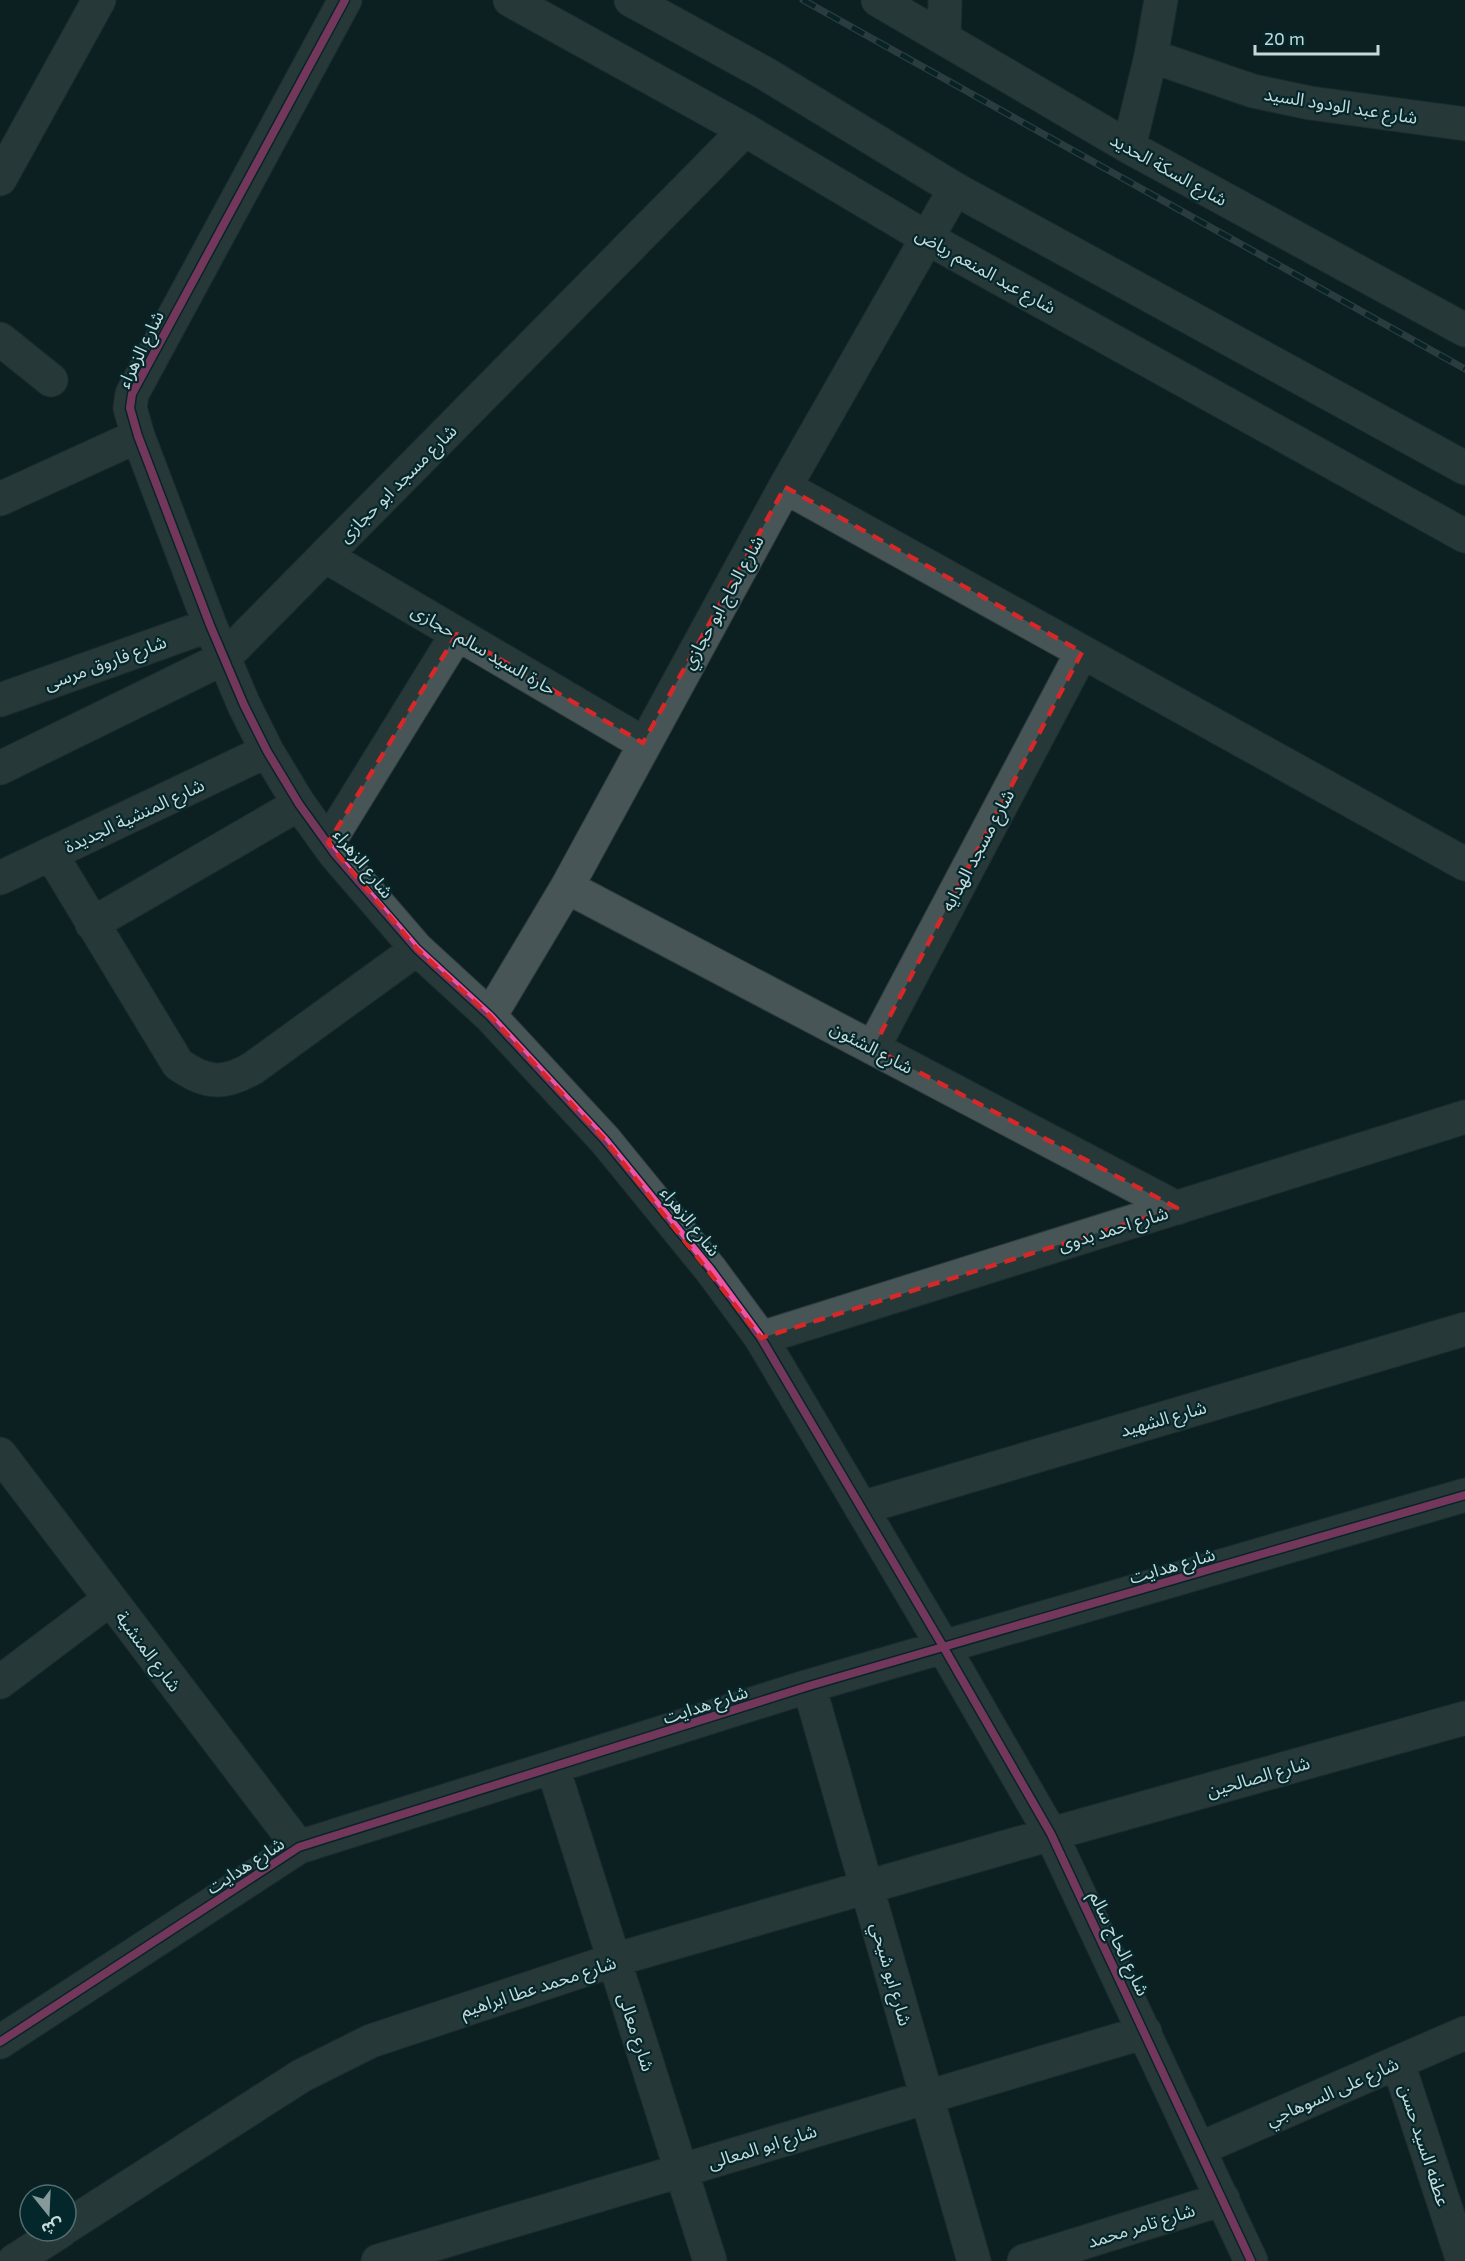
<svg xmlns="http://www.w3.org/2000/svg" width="1465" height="2261" font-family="'Exo 2','Noto Sans Arabic',sans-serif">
<rect width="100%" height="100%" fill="#0c2022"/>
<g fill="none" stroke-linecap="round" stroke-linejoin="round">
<defs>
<path id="street" d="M345,0L132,394L130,408L138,436L210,625L244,705L267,751L299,804L335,854L417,949L490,1016L605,1140L711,1270L761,1338L944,1648L1051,1834L1251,2261
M878,0L1129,147L1465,330
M944,38L945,0
M1151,56L1253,91L1310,103L1465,124
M1129,147L1151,56L1161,0
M0,179L99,0
M0,339L51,380
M785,487L1465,864
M0,499L138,436
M325,556L643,743
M0,700L210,625
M0,768L224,658L745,130
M328,843L457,634
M51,854L178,1064C206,1084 224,1085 253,1068L417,949
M0,878L267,751
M567,887L1177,1208
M92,924L299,804
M490,1016L567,887L785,487L955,189
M873,1048L1082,652
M761,1338L1465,1117
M0,1454L299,1847
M861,1508L1465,1329
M0,1682L110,1599
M809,1686L974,2261
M553,1768L710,2261
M0,2042L299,1847L809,1686L1465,1495
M1398,2063L1463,2261
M1199,2149L1465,2033
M66,2227L301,2076L371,2041L614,1960L1051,1834L1465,1718
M14,2261L61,2231
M378,2261L1145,2032
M1024,2261L1223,2199"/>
<path id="secondary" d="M510,0L745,130L927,238L1465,536
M631,0L766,74L955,189L1465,468"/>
</defs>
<use href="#street" stroke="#2f3b3c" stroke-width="35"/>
<use href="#secondary" stroke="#2f3b3c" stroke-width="35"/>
<use href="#street" stroke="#485556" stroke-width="33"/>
<use href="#secondary" stroke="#485556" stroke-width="33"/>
<defs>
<path id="rail" d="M803,0L1465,369"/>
</defs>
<use href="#rail" stroke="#515e5f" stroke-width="7"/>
<use href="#rail" stroke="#03272b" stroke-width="4.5" stroke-dasharray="14" stroke-linecap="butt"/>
<defs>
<path id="cycleway" d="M345,0L132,394L130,408L138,436L210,625L244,705L267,751L299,804L335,854L417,949L490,1016L605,1140L711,1270L761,1338L944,1648L1051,1834L1251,2261
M0,2042L299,1847L809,1686L1465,1495"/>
</defs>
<use href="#cycleway" stroke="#03272b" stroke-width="11"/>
<use href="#cycleway" stroke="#f153a3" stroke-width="8"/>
</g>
<path d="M0 0H1465V2261H0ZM785,487L1082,652L873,1048L1177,1208L761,1338L605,1140L490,1016L417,949L328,843L457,634L643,743Z" fill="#0c2022" fill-opacity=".55" fill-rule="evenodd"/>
<path fill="none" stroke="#d62828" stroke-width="4.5" stroke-dasharray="12 8" stroke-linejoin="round" d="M785,487L1082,652L873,1048L1177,1208L761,1338L605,1140L490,1016L417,949L328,843L457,634L643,743Z"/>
<g text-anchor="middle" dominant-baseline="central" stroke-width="4.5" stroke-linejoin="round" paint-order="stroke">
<g font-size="18" fill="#c6d9da" stroke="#03272b">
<text transform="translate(1341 105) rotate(9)">شارع عبد الودود السيد</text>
<text transform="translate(1169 169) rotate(29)">شارع السكة الحديد</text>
<text transform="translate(986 270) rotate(29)">شارع عبد المنعم رياض</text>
<text transform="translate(140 349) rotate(-64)">شارع الزهراء</text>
<text transform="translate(397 483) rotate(-45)">شارع مسجد ابو حجازى</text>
<text transform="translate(722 602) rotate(-61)">شارع الحاج ابو حجازي</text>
<text transform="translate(484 649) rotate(30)">حارة السيد سالم حجازى</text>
<text transform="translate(105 662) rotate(-20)">شارع فاروق مرسى</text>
<text transform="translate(134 815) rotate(-25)">شارع المنشية الجديدة</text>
<text transform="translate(977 850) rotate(-62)">شارع مسجد الهدايه</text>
<text transform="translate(364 863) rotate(51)">شارع الزهراء</text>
<text transform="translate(872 1047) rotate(28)">شارع الشئون</text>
<text transform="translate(691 1221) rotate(51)">شارع الزهراء</text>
<text transform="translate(1113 1228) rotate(-17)">شارع احمد بدوى</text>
<text transform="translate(1163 1418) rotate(-16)">شارع الشهيد</text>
<text transform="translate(1172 1565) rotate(-16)">شارع هدايت</text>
<text transform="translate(149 1651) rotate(53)">شارع المنشية</text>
<text transform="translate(705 1704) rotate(-18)">شارع هدايت</text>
<text transform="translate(1258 1776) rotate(-16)">شارع الصالحين</text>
<text transform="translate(245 1865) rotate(-33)">شارع هدايت</text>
<text transform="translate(1120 1943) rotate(64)">شارع الحاج سالم</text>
<text transform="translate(892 1974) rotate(74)">شارع ابو شيحي</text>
<text transform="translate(538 1986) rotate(-18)">شارع محمد عطا ابراهيم</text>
<text transform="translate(637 2032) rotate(72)">شارع معالى</text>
<text transform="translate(1332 2091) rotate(-24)">شارع على السوهاجي</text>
<text transform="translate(1425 2145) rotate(72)">عطفه السيد حسن</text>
<text transform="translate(762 2146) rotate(-17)">شارع ابو المعالى</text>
<text transform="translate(1141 2225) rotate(-17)">شارع تامر محمد</text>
</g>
</g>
<g transform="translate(48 2213) rotate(162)"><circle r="28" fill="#03272b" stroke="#516e71" stroke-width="1.5"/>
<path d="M0-4.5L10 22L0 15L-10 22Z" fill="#85989a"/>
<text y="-9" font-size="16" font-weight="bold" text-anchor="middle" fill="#c6d9da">ش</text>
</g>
<path d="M1255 45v9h123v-9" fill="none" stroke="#c6d9da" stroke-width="3"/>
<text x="1264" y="45" font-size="18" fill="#c6d9da" stroke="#03272b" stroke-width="4.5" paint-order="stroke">20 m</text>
</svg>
